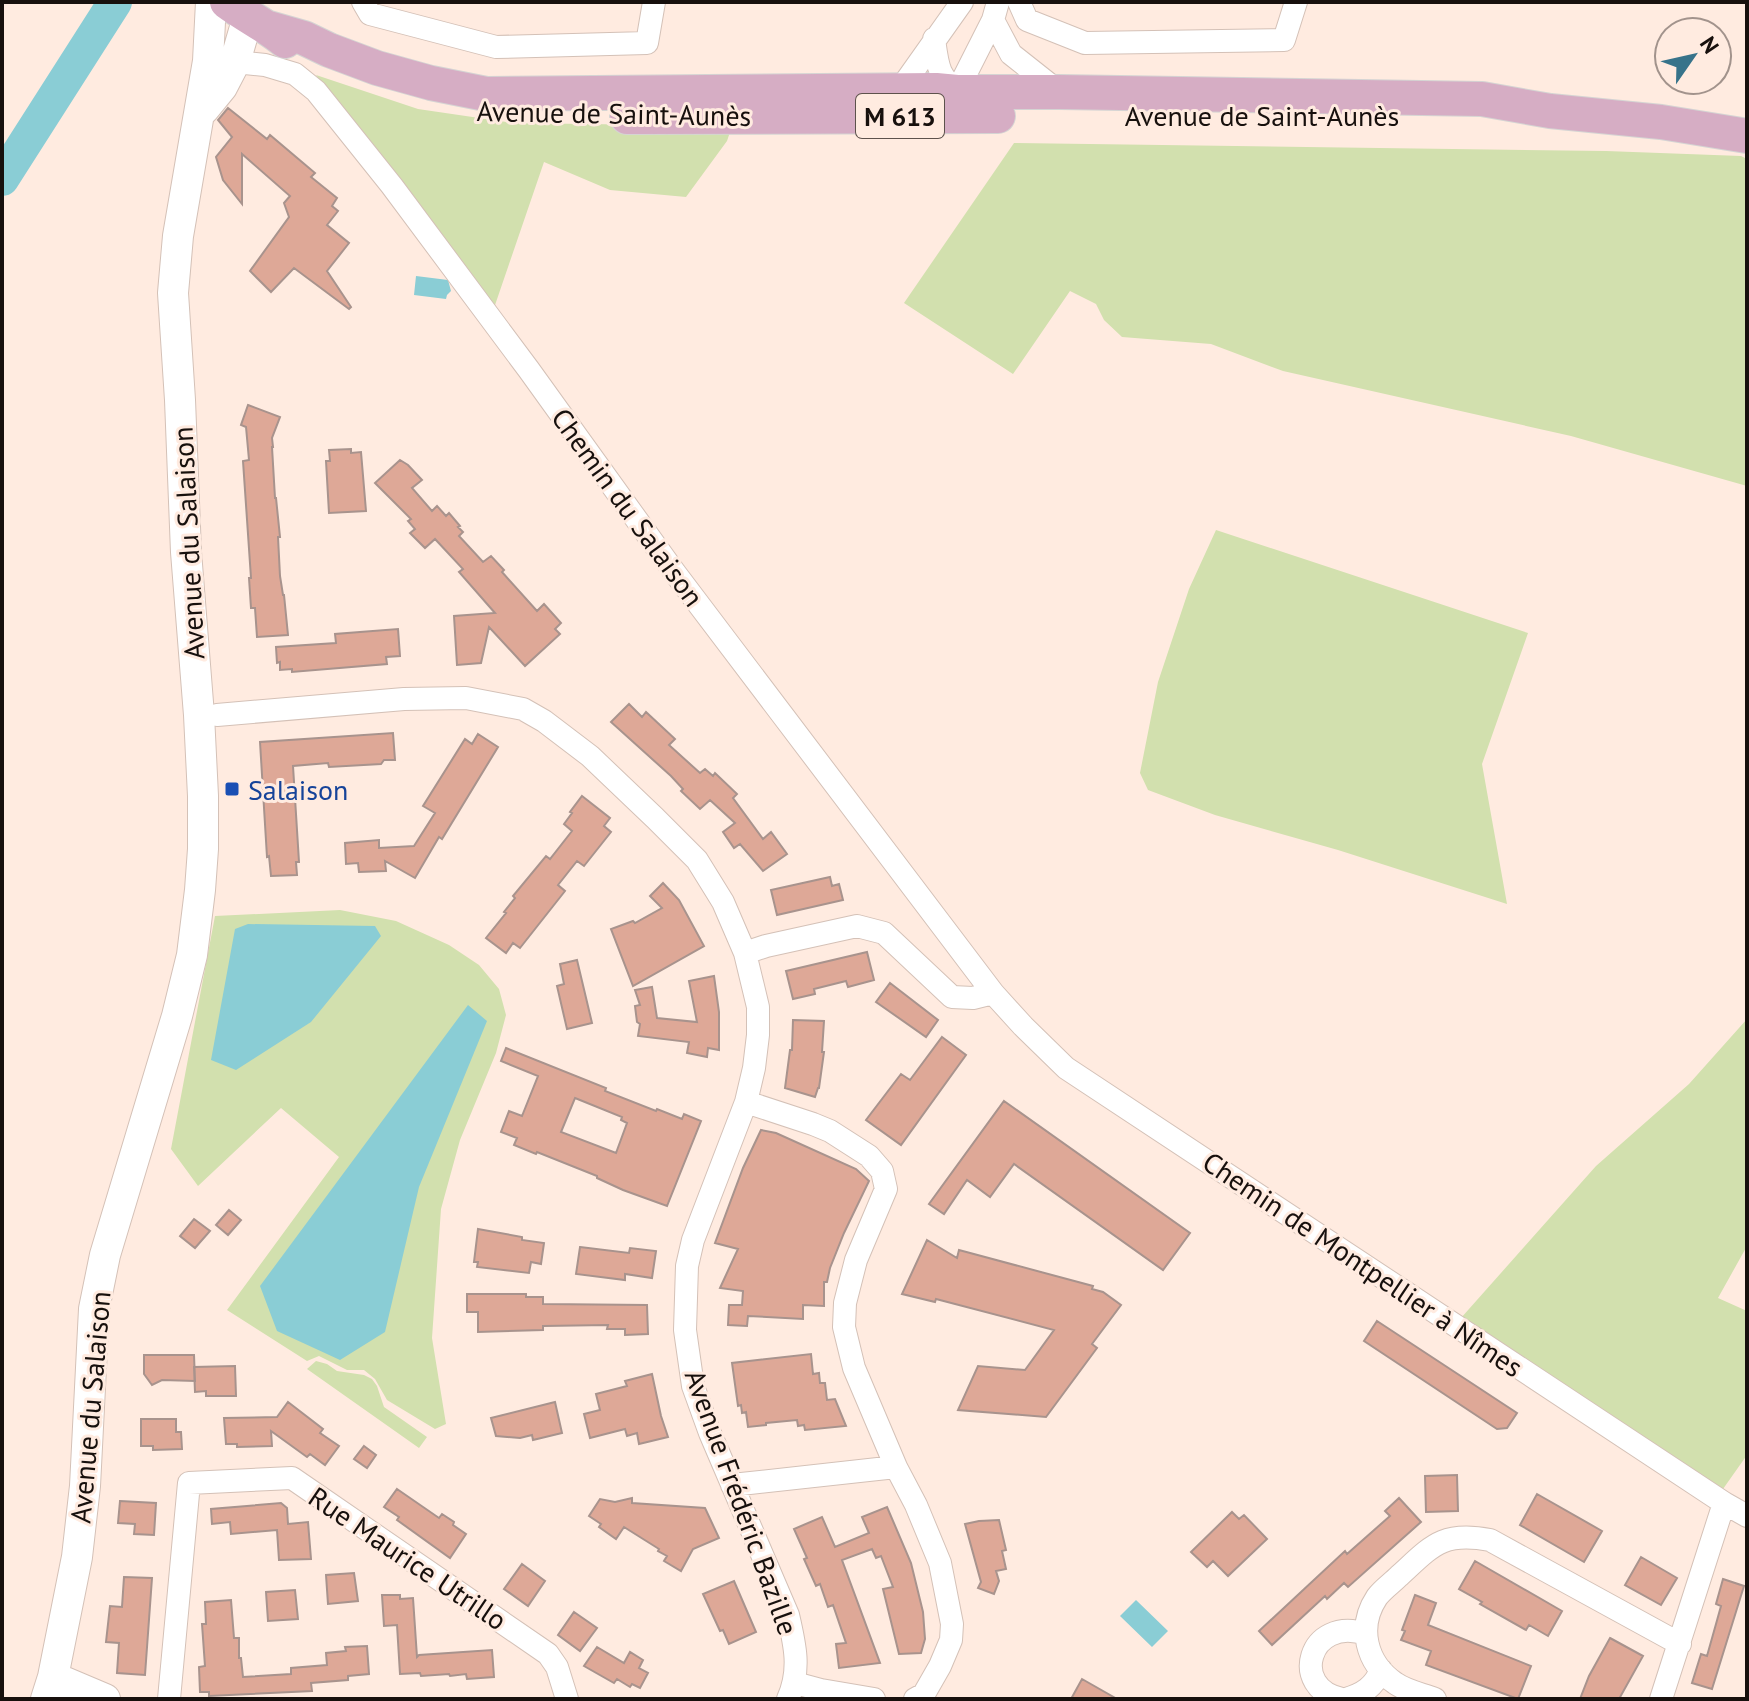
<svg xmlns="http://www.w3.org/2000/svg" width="1749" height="1701" font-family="'PT Sans',sans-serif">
<rect width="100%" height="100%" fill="#ffebe0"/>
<path fill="#d2e0ae" d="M316,75L418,109L514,123L732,126L727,141L686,197L610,190L544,162L494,308Z
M1014,143L1606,151L1741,156L1747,159V486L1571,436L1283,371L1211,344L1122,337L1104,320L1096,304L1070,291L1013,374L904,303Z
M1216,530L1528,633L1482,764L1507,904L1338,850L1215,815L1148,790L1140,773L1158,682L1189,589Z
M340,910L396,921L449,945L479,965L499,989L506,1015L496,1053L460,1140L441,1209L432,1338L446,1424L435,1429L387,1400L375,1379L364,1370H347L319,1356L307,1361L227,1310L339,1157L281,1108L198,1186L171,1149L215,916Z
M1747,1019V1246L1718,1298L1747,1311V1455L1723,1489L1461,1318L1596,1166L1689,1084Z
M316,1361L327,1364L337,1371L364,1375L372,1379L377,1386L384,1407L427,1437L419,1448L307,1369Z"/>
<path fill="#8acdd5" d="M416,276L448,280L451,291L447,295L446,299L414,295Z
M248,924L375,926L381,936L311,1022L236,1070L211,1060L235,929Z
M468,1005L487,1021L419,1187L385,1332L340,1360L277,1331L260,1286Z
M1136,1600L1168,1631L1152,1647L1120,1616Z"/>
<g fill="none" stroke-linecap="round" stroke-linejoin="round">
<path stroke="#8acdd5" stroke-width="34" d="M2,179L115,2"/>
</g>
<path fill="#dea897" stroke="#a8938d" stroke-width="2" fill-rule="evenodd" d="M228,108L267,139L270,135L315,173L311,177L337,198L332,206L338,211L327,225L349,243L327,271L351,307L349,309L294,268L271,292L250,271L289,217L284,203L290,196L242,154V204L223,180L216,157L232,137L218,120Z
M248,405L280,417L272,438L273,447H272L275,498H276L280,537H278L280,576L283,595H284L288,635L257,637L255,608H251L249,578H251L243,461L249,460L246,427L241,425Z
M351,449V453L361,452L366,511L329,513L326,461H330L329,450Z
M400,460L408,465L422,480L412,488L432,511L437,506L446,516L449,513L460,526L458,527L463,532L459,536L483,562L491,556L504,570L502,572L537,611L544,604L561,623L555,629L560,634L525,666L489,627L481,663L457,665L454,616L495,613L459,572L463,569L435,539L425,548L410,533L415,529L408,521L411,519L375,483Z
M398,629L400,656L386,657L387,664L292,672V669L280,670V662L277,663L276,647L336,643L335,634Z
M629,704L642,717L646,712L675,739L669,745L700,773L705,769L713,776L715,773L737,794L733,798L763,839L771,832L787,854L763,871L740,844L734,848L723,832L735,823L710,800L700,809L681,791L683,789L671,776L611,722Z
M393,733L395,760H384L381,764L329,767L328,763L293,766L299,862H296L297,875L271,876L269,856L267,857L260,742Z
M478,734L498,747L442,839L439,837L415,878L385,861L386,871L359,872L358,863L346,864L345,843L379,840V848L414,846L435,813L423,806L465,739L472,744Z
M582,796L610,818L604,826L611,832L584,866L577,861L558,885L565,891L520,948L513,943L506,953L486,938L506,913L504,912L515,898L513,896L546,856L550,859L572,831L564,824L572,813L570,812Z
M830,877L832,886L839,884L843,900L777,915L771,890Z
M663,883L679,900L704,946L633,986L611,929L633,921L635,923L662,908L650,896Z
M867,952L874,980L848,987L846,981L814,989L815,994L793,999L786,971Z
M577,960L592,1023L567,1029L557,986L564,984L560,964Z
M714,976L719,1012V1050L708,1048L707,1057L687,1053L689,1042L638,1036L640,1024L637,1022L635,1006L640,1005L635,990L652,987L657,1018L697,1022L689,981Z
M890,983L938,1020L926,1037L876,1002Z
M793,1020L824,1021L822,1052H824L819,1088H818L815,1097L785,1088L790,1050H792Z
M942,1037L966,1055L901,1145L866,1120L901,1074L910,1080Z
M506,1048L606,1088L605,1091L656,1111L657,1109L682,1119L684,1114L701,1121L667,1206L623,1190L597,1178V1176L537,1152L536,1154L514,1145L517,1138L501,1132L509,1111L522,1116L538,1076L501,1061ZM575,1098L622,1117L621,1120L627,1123L616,1153L561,1132Z
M1004,1101L1190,1233L1163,1270L1014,1164L990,1197L967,1180L944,1214L929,1204Z
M761,1130L776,1133L856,1169L869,1181L844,1233L830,1268L827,1282H824V1306L803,1305V1319L748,1316L747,1326L728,1325L729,1305H742L743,1291L720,1288L738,1249L715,1243L743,1168Z
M229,1210L241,1220L228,1235L216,1225Z
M194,1219L210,1231L195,1248L180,1236Z
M478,1229L522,1237V1240L544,1243L541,1264L531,1262L529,1273L477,1267L478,1262H474Z
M927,1240L957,1258L959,1250L1093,1286L1092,1289L1103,1292L1121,1305L1092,1344L1097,1348L1046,1417L958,1410L978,1366L1025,1370L1054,1330L936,1299L935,1302L902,1294Z
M580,1247L629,1253L630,1248L656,1251L652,1278L625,1274V1280L576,1274Z
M467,1294H526V1297H543V1304L647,1305L648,1334L625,1335V1329H607L608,1325L543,1326V1330L478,1332V1312H467Z
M1377,1321L1517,1413L1507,1428L1497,1429L1364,1341Z
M811,1354L813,1374L819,1373L820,1383H825L827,1400L835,1399L846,1426L805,1430L804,1425L798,1426L797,1420L766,1423V1425L748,1427L746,1412L742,1413L741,1405L738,1406L732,1363Z
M144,1355H194L195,1381L162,1380L152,1385L144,1374Z
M235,1366L236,1396H206V1391L195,1392L194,1367Z
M652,1374L661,1416L668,1437L639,1444L637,1433L627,1436L625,1429L590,1438L584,1414L600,1410L596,1394L627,1386L625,1381Z
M288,1402L323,1429L320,1433L339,1446L325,1465L310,1454L307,1457L271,1431L272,1446L237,1447V1444H226L224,1418L277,1417Z
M555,1402L562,1433L533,1440L532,1435L520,1438L496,1436L491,1418Z
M141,1419H176V1432H181L182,1449L153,1450V1446H141Z
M364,1446L376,1455L367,1468L354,1459Z
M1457,1475L1458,1511L1426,1512L1425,1476Z
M397,1489L439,1518L442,1514L454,1522L453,1525L466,1534L450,1558L397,1520L399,1517L384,1507Z
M1537,1494L1602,1531L1584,1562L1520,1525Z
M632,1498V1503L705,1508L719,1538L693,1549L681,1571L664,1561L667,1556L658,1551L659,1549L624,1527L616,1539L599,1527L601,1524L589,1516L600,1499L615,1502Z
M1399,1498L1421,1522L1348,1587L1344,1583L1327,1599L1325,1596L1272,1645L1259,1631L1345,1551L1347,1554L1390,1516L1385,1511Z
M120,1501L156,1503L154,1535L134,1534L135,1524L118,1523Z
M281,1503L287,1508L288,1524L308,1522L311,1559L279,1560L277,1530L231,1534L230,1522L212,1524L211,1509Z
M887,1507L911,1563L923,1612L925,1639L921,1653L899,1654L883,1589L893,1587L881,1556L876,1558L872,1549L842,1560L880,1663L839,1668L836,1644L846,1643L833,1605L828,1607L820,1584L816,1586L804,1559L807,1558L794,1529L822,1517L835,1547L869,1533L862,1517Z
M1232,1512L1239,1519L1244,1515L1267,1539L1228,1576L1213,1561L1207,1567L1191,1552Z
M999,1520L1006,1550L1002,1551L1006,1569L996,1571L999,1581L994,1594L978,1588L981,1582L965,1524L979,1521Z
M1641,1557L1677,1578L1661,1605L1625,1585Z
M1475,1561L1562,1611L1548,1636L1529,1625L1526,1630L1480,1604L1482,1602L1459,1589Z
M522,1564L545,1581L528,1606L504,1589Z
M354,1573L358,1601L328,1604L326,1575Z
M124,1577L152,1578L145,1675L117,1673L119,1643L106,1642L110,1606L122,1607Z
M1723,1579L1744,1586L1712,1689L1692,1683L1701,1654L1707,1656L1716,1624L1721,1606L1716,1604Z
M734,1581L756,1632L729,1644L723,1630L720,1631L703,1594Z
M295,1590L298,1619L268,1621L266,1592Z
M382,1595H400V1599L413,1598L417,1657L419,1655L492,1650L494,1677L467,1679L466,1674L450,1676L449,1674L421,1676L420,1673L400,1674L397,1625L384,1626Z
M1415,1595L1436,1603L1428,1625L1531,1666L1518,1699L1426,1665L1431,1651L1401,1640L1405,1631L1402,1630Z
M231,1600L234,1638H239V1658H241L243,1677L291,1674V1668L327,1665L326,1653L346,1651L345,1647L367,1646L369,1674L348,1676V1680L311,1683L312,1691L209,1696V1692H200L199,1667L205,1666L202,1624H206L205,1602Z
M574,1612L597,1628L580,1651L558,1635Z
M1610,1638L1643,1656L1619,1699H1580L1589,1676Z
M597,1647L624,1663L630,1652L643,1660L639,1668L648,1673L640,1688L632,1684L630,1687L617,1679L614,1683L584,1666Z
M1082,1679L1117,1699H1071Z"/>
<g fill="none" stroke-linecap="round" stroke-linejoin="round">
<defs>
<path id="street" d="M363,2L370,14L496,47L647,43L654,2
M1019,2L1027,20L1085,43L1284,40L1296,2
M993,20L1011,54L1059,92
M934,39C938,69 938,75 961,96
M235,62L265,65L295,74L316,91L392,186L529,370L675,573L993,993L1023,1026L1066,1068L1724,1503L1747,1516
M894,91L906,81L962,2
M952,101L993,20L998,2
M217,715L404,699L466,698L523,709L544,721L590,756L655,818L697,860L723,902L745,953L758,1007V1035L754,1068L746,1102L693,1240L687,1266L685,1330L693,1386L710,1433L788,1615C795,1645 801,1670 788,1699
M745,953L766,946L857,926L884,933L952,997L973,998L993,993
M746,1102L813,1124L830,1131L869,1156L882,1171L886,1189L856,1260L845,1303L844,1327L854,1368L896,1467L916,1505L940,1563L952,1624L951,1640L940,1666L924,1694L915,1699
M732,1485L896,1467
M795,1683L821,1690L874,1699
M169,1699L189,1483L292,1478L548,1654L557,1667L567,1699
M1342,1699C1289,1689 1308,1615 1366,1634
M1346,1699C1363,1694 1374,1687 1381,1670
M1435,1699C1422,1694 1406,1691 1395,1683C1366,1663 1357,1627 1377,1597C1383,1589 1392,1583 1399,1576C1432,1546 1442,1531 1490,1540L1680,1644
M1661,1699L1724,1503"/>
<path id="secondary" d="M204,109L222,87L235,62L248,17
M53,1677L105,1699
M46,1699L53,1677L77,1557L85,1486L94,1309L105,1255L177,1016L192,955L200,890L203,849V796L199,715L186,552L180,400L173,293L178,236L208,61L211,2"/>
<path id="primary" d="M227,2C246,16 267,26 285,41
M269,28L304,38L329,50L377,68L431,83L486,94L936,90L957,92H1059L1482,99L1550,111L1661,122L1747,136
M627,117L998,116"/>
</defs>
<use href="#street" stroke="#d4c1b7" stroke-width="24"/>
<use href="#secondary" stroke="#d4c1b7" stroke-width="32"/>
<use href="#primary" stroke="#d5d4d3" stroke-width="36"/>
<use href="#street" stroke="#fff" stroke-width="22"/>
<use href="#secondary" stroke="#fff" stroke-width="30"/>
<use href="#primary" stroke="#d6adc4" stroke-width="34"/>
</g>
<rect fill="#1a4fb4" stroke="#ffebe0" stroke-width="3" x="224" y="781" width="16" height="16" rx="4"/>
<g text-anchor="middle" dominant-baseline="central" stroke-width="6" stroke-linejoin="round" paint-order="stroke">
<rect fill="#ffebe0" stroke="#5d524c" stroke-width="2" x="856" y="94" width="88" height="44" rx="6"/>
<g font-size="26" font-weight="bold" fill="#17100d">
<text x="900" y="116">M 613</text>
</g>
<g font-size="28" fill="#17100d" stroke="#ffebe0">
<text transform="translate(614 113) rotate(1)">Avenue de Saint-Aunès</text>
<text x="1262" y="115">Avenue de Saint-Aunès</text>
<text transform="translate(628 507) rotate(54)">Chemin du Salaison</text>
<text transform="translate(188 543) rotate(-93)">Avenue du Salaison</text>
<text transform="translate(1363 1264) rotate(34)">Chemin de Montpellier à Nîmes</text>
<text transform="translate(90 1407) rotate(-85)">Avenue du Salaison</text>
<text transform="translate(742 1502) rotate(70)">Avenue Frédéric Bazille</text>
<text transform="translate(408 1558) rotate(34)">Rue Maurice Utrillo</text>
</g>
<g font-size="28" fill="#164399" stroke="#ffebe0" text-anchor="start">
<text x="248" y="789">Salaison</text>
</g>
</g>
<rect width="1749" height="1701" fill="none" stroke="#17100d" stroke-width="8"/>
<g transform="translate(1693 56) rotate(56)"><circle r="38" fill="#ffebe0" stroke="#a2938c" stroke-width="2"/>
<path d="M0-6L14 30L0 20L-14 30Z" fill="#37738a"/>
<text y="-12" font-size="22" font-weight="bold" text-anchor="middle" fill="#17100d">N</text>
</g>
</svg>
